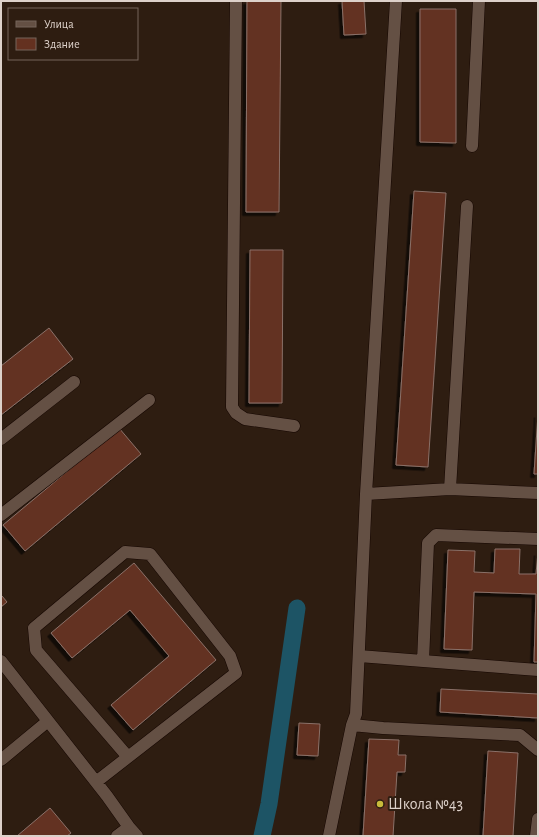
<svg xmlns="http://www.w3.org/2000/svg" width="539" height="837" font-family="'Alegreya Sans',sans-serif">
<defs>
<filter id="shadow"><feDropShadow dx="-3.5" dy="3.5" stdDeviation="0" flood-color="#0009"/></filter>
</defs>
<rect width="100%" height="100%" fill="#2e1d11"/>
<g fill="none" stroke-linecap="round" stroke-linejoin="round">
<path stroke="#1d5465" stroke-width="17" d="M262,836L269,804L297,608"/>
</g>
<path fill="#643120" stroke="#8a7169" filter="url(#shadow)" d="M247,1H281L279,212H246Z
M342,1H364L366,34L344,35Z
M420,9H456V143L420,142Z
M414,191L446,193L428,467L396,465Z
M250,250H283L282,403H249Z
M49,328L73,359L1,415V366Z
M538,414V474H534Z
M119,428L141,454L25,551L3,525Z
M495,549H520L519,574H536L538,552V662H534L536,594L474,592L472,650L444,649L448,550L475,551L474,572L494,573Z
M134,563L216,660L133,730L111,705L169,656L130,610L72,658L51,633Z
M2,596L7,602L1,607V597Z
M441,689L538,694V718L440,712Z
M299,723L320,724L318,756L297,755Z
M369,739L399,740L398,755H406L405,772H397L393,836H363Z
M488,751L518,753L513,836H483Z
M50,808L71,833L67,836H17Z"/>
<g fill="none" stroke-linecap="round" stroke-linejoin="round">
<defs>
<path id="minor" d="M236,1L232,407L236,413L245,419L294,426
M472,146L479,1
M1,439L74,382
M450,489L467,206
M366,494L450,489L538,493
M1,515L149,400
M359,656L538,670
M1,661L107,796L129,827L117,836
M423,661L428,543L436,535L538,539
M352,725L383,728L520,735L538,750
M1,760L48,721
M96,782L236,673L230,656L150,554L125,552L34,628L36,650L128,757
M129,827L137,836
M329,836L352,725L356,714L366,494L396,1
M536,836L538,819"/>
</defs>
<use href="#minor" stroke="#150601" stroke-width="13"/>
<use href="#minor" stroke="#645044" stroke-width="12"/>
</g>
<circle fill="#c9bb3b" stroke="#2e1d11" stroke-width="1.5" cx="380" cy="804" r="4"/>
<g text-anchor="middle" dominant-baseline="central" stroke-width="4" stroke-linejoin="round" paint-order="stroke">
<g font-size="16" fill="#ddd1ca" stroke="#2e1d11" text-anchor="start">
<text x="388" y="804">Школа №43</text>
</g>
</g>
<rect width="539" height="837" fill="none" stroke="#ddd1ca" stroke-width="4"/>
<rect x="8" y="8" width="130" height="52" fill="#2e1d11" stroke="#74655b"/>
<rect x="16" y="21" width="20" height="6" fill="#645044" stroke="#74655b"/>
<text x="44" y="28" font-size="12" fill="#ddd1ca">Улица</text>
<rect x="16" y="38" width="20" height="12" fill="#643120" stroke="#74655b"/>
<text x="44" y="48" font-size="12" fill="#ddd1ca">Здание</text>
</svg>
